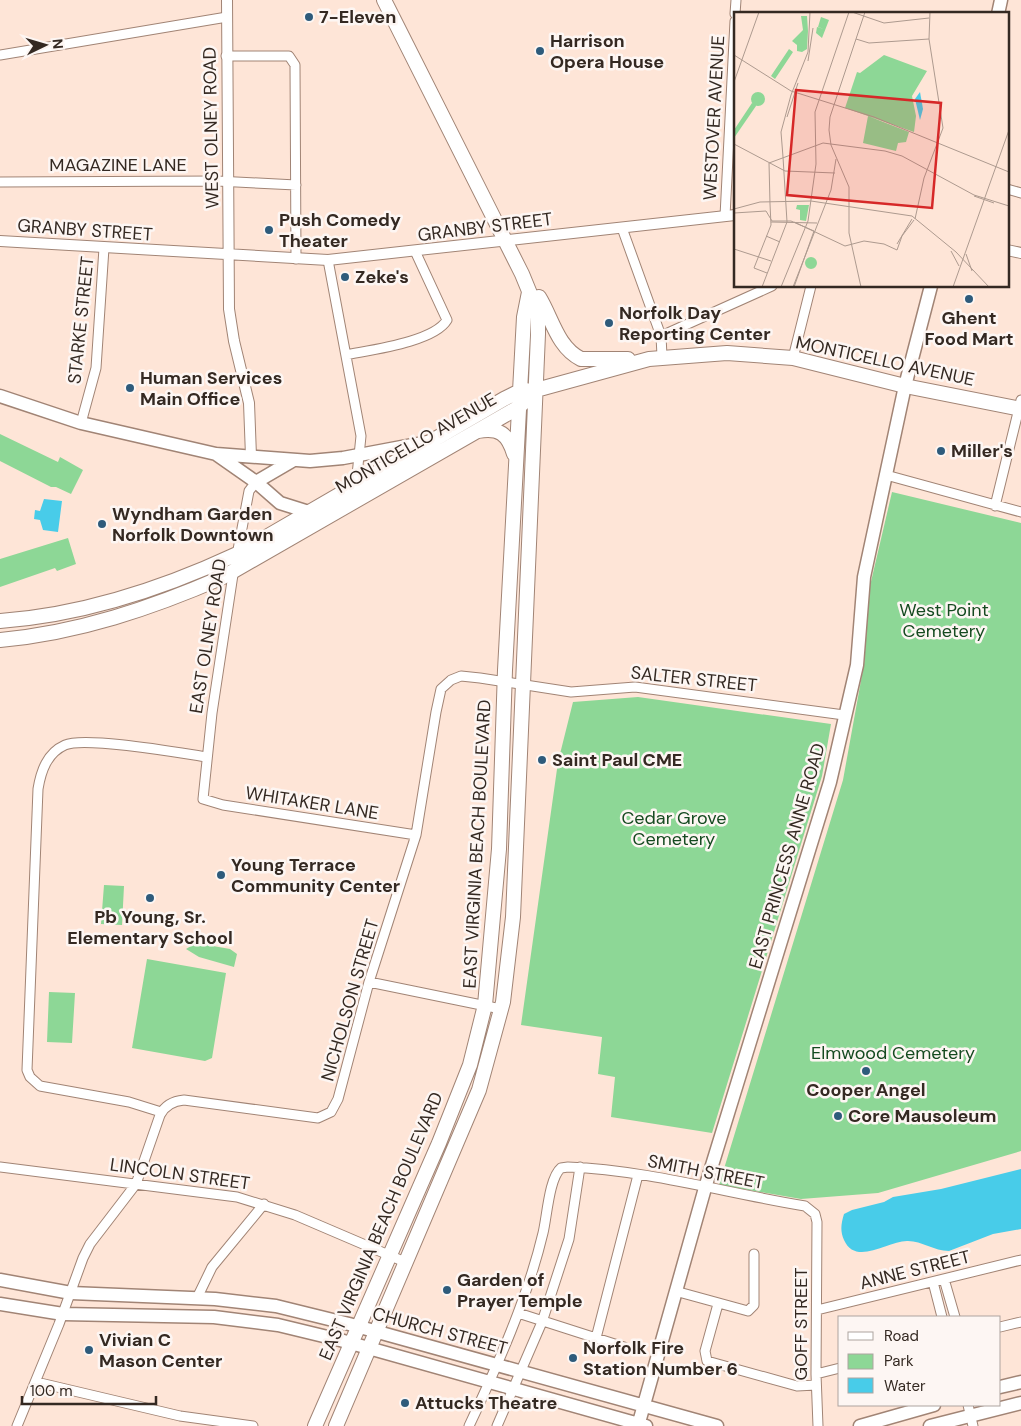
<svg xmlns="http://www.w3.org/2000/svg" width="1021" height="1426" font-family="'DM Sans',sans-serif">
<rect width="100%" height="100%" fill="#fee5d7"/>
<path fill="#8dd796" d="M0,434L58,462L60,457L83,470L71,494L56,487H51L0,461Z
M892,492L1021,523V1151L878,1193L801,1199L719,1185L843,780L864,664L870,586Z
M68,538L76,564L57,571L55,568L0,587V559Z
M638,697L831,724L822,776L712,1133L611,1117L615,1077L598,1074L602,1037L521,1025L558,762L573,702Z
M104,885L124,886L122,925L101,924Z
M196,943L230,949L237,954L234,967L199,957L186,949Z
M147,959L226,973L212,1058L205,1061L132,1048Z
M49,992L75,993L72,1043L47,1042Z"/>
<path fill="#48cce9" d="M44,499L62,501L58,532L43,530L40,520L34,519L35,510L40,511Z
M1021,1169V1229L993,1234L949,1251C934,1251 922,1241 908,1241C889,1240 856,1267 844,1240C840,1231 841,1224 844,1214L852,1210L884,1202L893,1197L941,1189Z"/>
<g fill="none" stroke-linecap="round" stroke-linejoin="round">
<defs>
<path id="minor" d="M735,14L736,0
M0,55L227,17
M226,56H289L295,65L296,259
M0,182L217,181L296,185
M1007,189L1021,193
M725,216L735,21
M622,228L661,336L662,356
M328,260L361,436L356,485
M661,336L772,286
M346,355C370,350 434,342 447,320L415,251
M793,358L811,286
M81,423L96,368L104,248
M886,475L1021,512
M995,506L1021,400
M237,555L249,491L256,482
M234,568L212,713L203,799L223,805L416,835
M369,982L501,1009
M161,1112L129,1102L40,1086L30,1077L27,1070L38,789C41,771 47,753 65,745C85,736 180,753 207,757
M0,1167L237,1197L295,1215L405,1262
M944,1279L955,1317
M933,1282L942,1317
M675,1291L748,1311L754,1305V1254
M197,1298L212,1267L264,1204
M718,1304L705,1351L707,1361L797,1386L816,1385
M817,1310L1021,1260
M518,1313L624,1347
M1000,1327L1021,1322
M596,1338L638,1175
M816,1374L840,1368
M36,1382L180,1416L253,1426
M968,1405L973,1426
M17,1426L59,1324L83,1258L90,1244L136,1184L160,1115C165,1105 173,1101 184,1100L318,1118L331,1112L338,1099L369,982L416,835L436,712L441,689L451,680L461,676L480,678L571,692L635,687L844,715
M469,1426C498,1364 527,1300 543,1233C547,1217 549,1178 561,1168L568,1167C647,1170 726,1193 805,1206L815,1214L817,1222L816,1374L818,1426
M497,1426L542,1322L569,1239L580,1167"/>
<path id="tertiary" d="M227,0L229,309L234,341L249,403L251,456
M0,241L328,260L735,215
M1007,250L1021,253"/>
<path id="secondary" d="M998,14L1001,0
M0,396L81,423L216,454L310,461L343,458L428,442
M216,454L256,482L280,503L315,514
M256,482L292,461
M0,1280L71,1293L215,1299L276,1306L349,1324L717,1426
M0,1304L63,1314L214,1317L278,1325L340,1340L646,1426
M1000,1387L1021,1382
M638,1426L705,1188L830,782L857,665L864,577L905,386L931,286
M860,1426L934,1405
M930,1426L1021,1403"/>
<path id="primary" d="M539,297C552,318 557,347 581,359H628
M478,431C499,427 508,434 514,454
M0,621C83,615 162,589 237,554L504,399L520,391L536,390L649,359L727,353L793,358L905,386L1021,409
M0,640C78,633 152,608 223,577L519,407L525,401
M315,1426L439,1143L470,1065L485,1005L499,849L505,670L524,317L529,292
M336,1426L479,1090L503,1002L513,917L538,334V313L522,274L384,0"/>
</defs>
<use href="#minor" stroke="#a18475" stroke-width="11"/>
<use href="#tertiary" stroke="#a18475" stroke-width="12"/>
<use href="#secondary" stroke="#a18475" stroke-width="15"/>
<use href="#primary" stroke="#a18475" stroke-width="16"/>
<use href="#minor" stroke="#fff" stroke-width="9"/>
<use href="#tertiary" stroke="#fff" stroke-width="10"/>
<use href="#secondary" stroke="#fff" stroke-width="12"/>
<use href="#primary" stroke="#fff" stroke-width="14"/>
</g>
<g fill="#2e5b7b" stroke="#fdf6f3" stroke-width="2">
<circle cx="309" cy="17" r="5"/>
<circle cx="540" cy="51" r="5"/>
<circle cx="269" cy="230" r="5"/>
<circle cx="345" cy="277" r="5"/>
<circle cx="969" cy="299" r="5"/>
<circle cx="609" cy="323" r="5"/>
<circle cx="130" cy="388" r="5"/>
<circle cx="941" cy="451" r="5"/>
<circle cx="102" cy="524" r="5"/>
<circle cx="542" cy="760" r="5"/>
<circle cx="221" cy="875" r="5"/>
<circle cx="150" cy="898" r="5"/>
<circle cx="866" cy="1071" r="5"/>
<circle cx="838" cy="1116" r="5"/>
<circle cx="447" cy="1290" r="5"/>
<circle cx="89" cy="1350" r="5"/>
<circle cx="573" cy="1358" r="5"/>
<circle cx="405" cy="1403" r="5"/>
</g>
<g text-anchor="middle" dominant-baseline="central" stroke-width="5" stroke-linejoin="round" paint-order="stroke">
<g font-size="18" font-weight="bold" fill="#342922" stroke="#fdf6f3" text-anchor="start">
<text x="319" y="17">7-Eleven</text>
<text x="550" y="41">Harrison<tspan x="550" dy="21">Opera House</tspan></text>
<text x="279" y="220">Push Comedy<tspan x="279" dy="21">Theater</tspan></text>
<text x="355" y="277">Zeke's</text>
<text x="619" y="313">Norfolk Day<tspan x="619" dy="21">Reporting Center</tspan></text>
<text x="969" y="318" text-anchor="middle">Ghent<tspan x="969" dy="21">Food Mart</tspan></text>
<text x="140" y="378">Human Services<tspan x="140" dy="21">Main Office</tspan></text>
<text x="951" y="451">Miller's</text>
<text x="112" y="514">Wyndham Garden<tspan x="112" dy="21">Norfolk Downtown</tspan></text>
<text x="552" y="760">Saint Paul CME</text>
<text x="231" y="865">Young Terrace<tspan x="231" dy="21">Community Center</tspan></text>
<text x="150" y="917" text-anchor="middle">Pb Young, Sr.<tspan x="150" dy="21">Elementary School</tspan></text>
<text x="866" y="1090" text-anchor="middle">Cooper Angel</text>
<text x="848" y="1116">Core Mausoleum</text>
<text x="457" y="1280">Garden of<tspan x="457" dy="21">Prayer Temple</tspan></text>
<text x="99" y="1340">Vivian C<tspan x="99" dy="21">Mason Center</tspan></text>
<text x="583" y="1348">Norfolk Fire<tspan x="583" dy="21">Station Number 6</tspan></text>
<text x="415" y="1403">Attucks Theatre</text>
</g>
<g font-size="18" fill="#342922" stroke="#fdf6f3">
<text transform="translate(714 118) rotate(-87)">WESTOVER AVENUE</text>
<text transform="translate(211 128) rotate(-91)">WEST OLNEY ROAD</text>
<text x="118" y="165">MAGAZINE LANE</text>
<text transform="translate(485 227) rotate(-7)">GRANBY STREET</text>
<text transform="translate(85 230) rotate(4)">GRANBY STREET</text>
<text transform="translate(81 320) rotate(-84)">STARKE STREET</text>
<text transform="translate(885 361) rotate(12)">MONTICELLO AVENUE</text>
<text transform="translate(416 443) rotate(-30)">MONTICELLO AVENUE</text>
<text transform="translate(208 636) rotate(-81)">EAST OLNEY ROAD</text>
<text transform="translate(694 679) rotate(6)">SALTER STREET</text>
<text transform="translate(312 803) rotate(9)">WHITAKER LANE</text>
<text transform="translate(477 844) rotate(-87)">EAST VIRGINIA BEACH BOULEVARD</text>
<text transform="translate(787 856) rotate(-74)">EAST PRINCESS ANNE ROAD</text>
<text transform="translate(350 1000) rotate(-74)">NICHOLSON STREET</text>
<text transform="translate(706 1172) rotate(11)">SMITH STREET</text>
<text transform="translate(180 1174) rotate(8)">LINCOLN STREET</text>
<text transform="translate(381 1226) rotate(-67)">EAST VIRGINIA BEACH BOULEVARD</text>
<text transform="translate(915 1270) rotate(-14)">ANNE STREET</text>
<text transform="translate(801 1324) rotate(-90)">GOFF STREET</text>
<text transform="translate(440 1331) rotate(15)">CHURCH STREET</text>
</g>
<g font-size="18" fill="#154a20" stroke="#fdf6f3">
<text x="944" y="610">West Point<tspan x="944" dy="21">Cemetery</tspan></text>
<text x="674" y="818">Cedar Grove<tspan x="674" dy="21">Cemetery</tspan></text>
<text x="893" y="1053">Elmwood Cemetery</text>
</g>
</g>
<g transform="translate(734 12)">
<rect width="275" height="275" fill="#fee5d7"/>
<path d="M67,4H73L74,19L73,37L68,40L63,39V33L58,29L69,18ZM87,5L95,8L88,26L82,21L83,15L90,17L84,15ZM55,37L59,40L41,67L37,64ZM150,43L193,59L178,84L182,104L180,120L111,96L123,60L126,61ZM17 87a7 7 0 1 1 14 0a7 7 0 1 1-14 0ZM18,91L22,94L0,126V118ZM134,104L175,120L172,130L164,131L162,139L129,131ZM63,193H75L72,209L66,208V198L62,197ZM71 251a6 6 0 1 1 12 0a6 6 0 1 1-12 0Z" fill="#8dd796"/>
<path d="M186,80L189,97L186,108L181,87Z" fill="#48cce9"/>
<path fill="none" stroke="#ad9a8f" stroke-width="1" d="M118,0L150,11L195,6M122,27L135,31L195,27M0,43L57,79L140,105L275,160M74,49L79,16M0,70L25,0M53,105L64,71M0,132L51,159L101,161M49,145L47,120L57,83L74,40L76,0M35,151L89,131L151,139L168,144L240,183L275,194M35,151L36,192M240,184L260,191M0,197L26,190L77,189L178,204L222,240L255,275M0,201L32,199L38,209H57L80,219L60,275M181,207L190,166L209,116L195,27L196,0M37,210L83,211M60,210L111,234L130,229L150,232L163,238L168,224L180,208M32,224L46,230M163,232L178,207M0,237L37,249M217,239L225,254M232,242L238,259M33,261L20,256L37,213L36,192M28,275L53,210L49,145M47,275L74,209L82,152L81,100L115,0M59,275L97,178L102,147M127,275L115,221V175L97,133L95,118L96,105L131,0M219,275L275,118"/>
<path fill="#d62828" fill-opacity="0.15" stroke="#d62828" stroke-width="2.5" d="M62,78L207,91L198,196L53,183Z"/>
<rect width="275" height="275" fill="none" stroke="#342922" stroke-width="2.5"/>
</g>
<rect x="838" y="1316" width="162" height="90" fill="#fdf6f3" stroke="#ada49f"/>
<rect x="848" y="1332" width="25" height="8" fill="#ffffff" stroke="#ada49f"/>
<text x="884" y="1341" font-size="15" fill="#342922">Road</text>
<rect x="848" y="1354" width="25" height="15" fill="#8dd796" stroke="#ada49f"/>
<text x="884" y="1366" font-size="15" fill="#342922">Park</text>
<rect x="848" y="1378" width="25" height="15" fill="#48cce9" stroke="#ada49f"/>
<text x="884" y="1391" font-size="15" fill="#342922">Water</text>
<g transform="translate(45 45) rotate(85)" stroke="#fdf6f3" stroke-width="4" paint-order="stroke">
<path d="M0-4L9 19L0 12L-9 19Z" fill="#342922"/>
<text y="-8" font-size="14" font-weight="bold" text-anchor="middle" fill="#342922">N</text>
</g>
<path d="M22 1396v8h134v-8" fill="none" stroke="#342922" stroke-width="2.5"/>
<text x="30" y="1396" font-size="15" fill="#342922" stroke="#fdf6f3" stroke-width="4" paint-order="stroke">100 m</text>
</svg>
